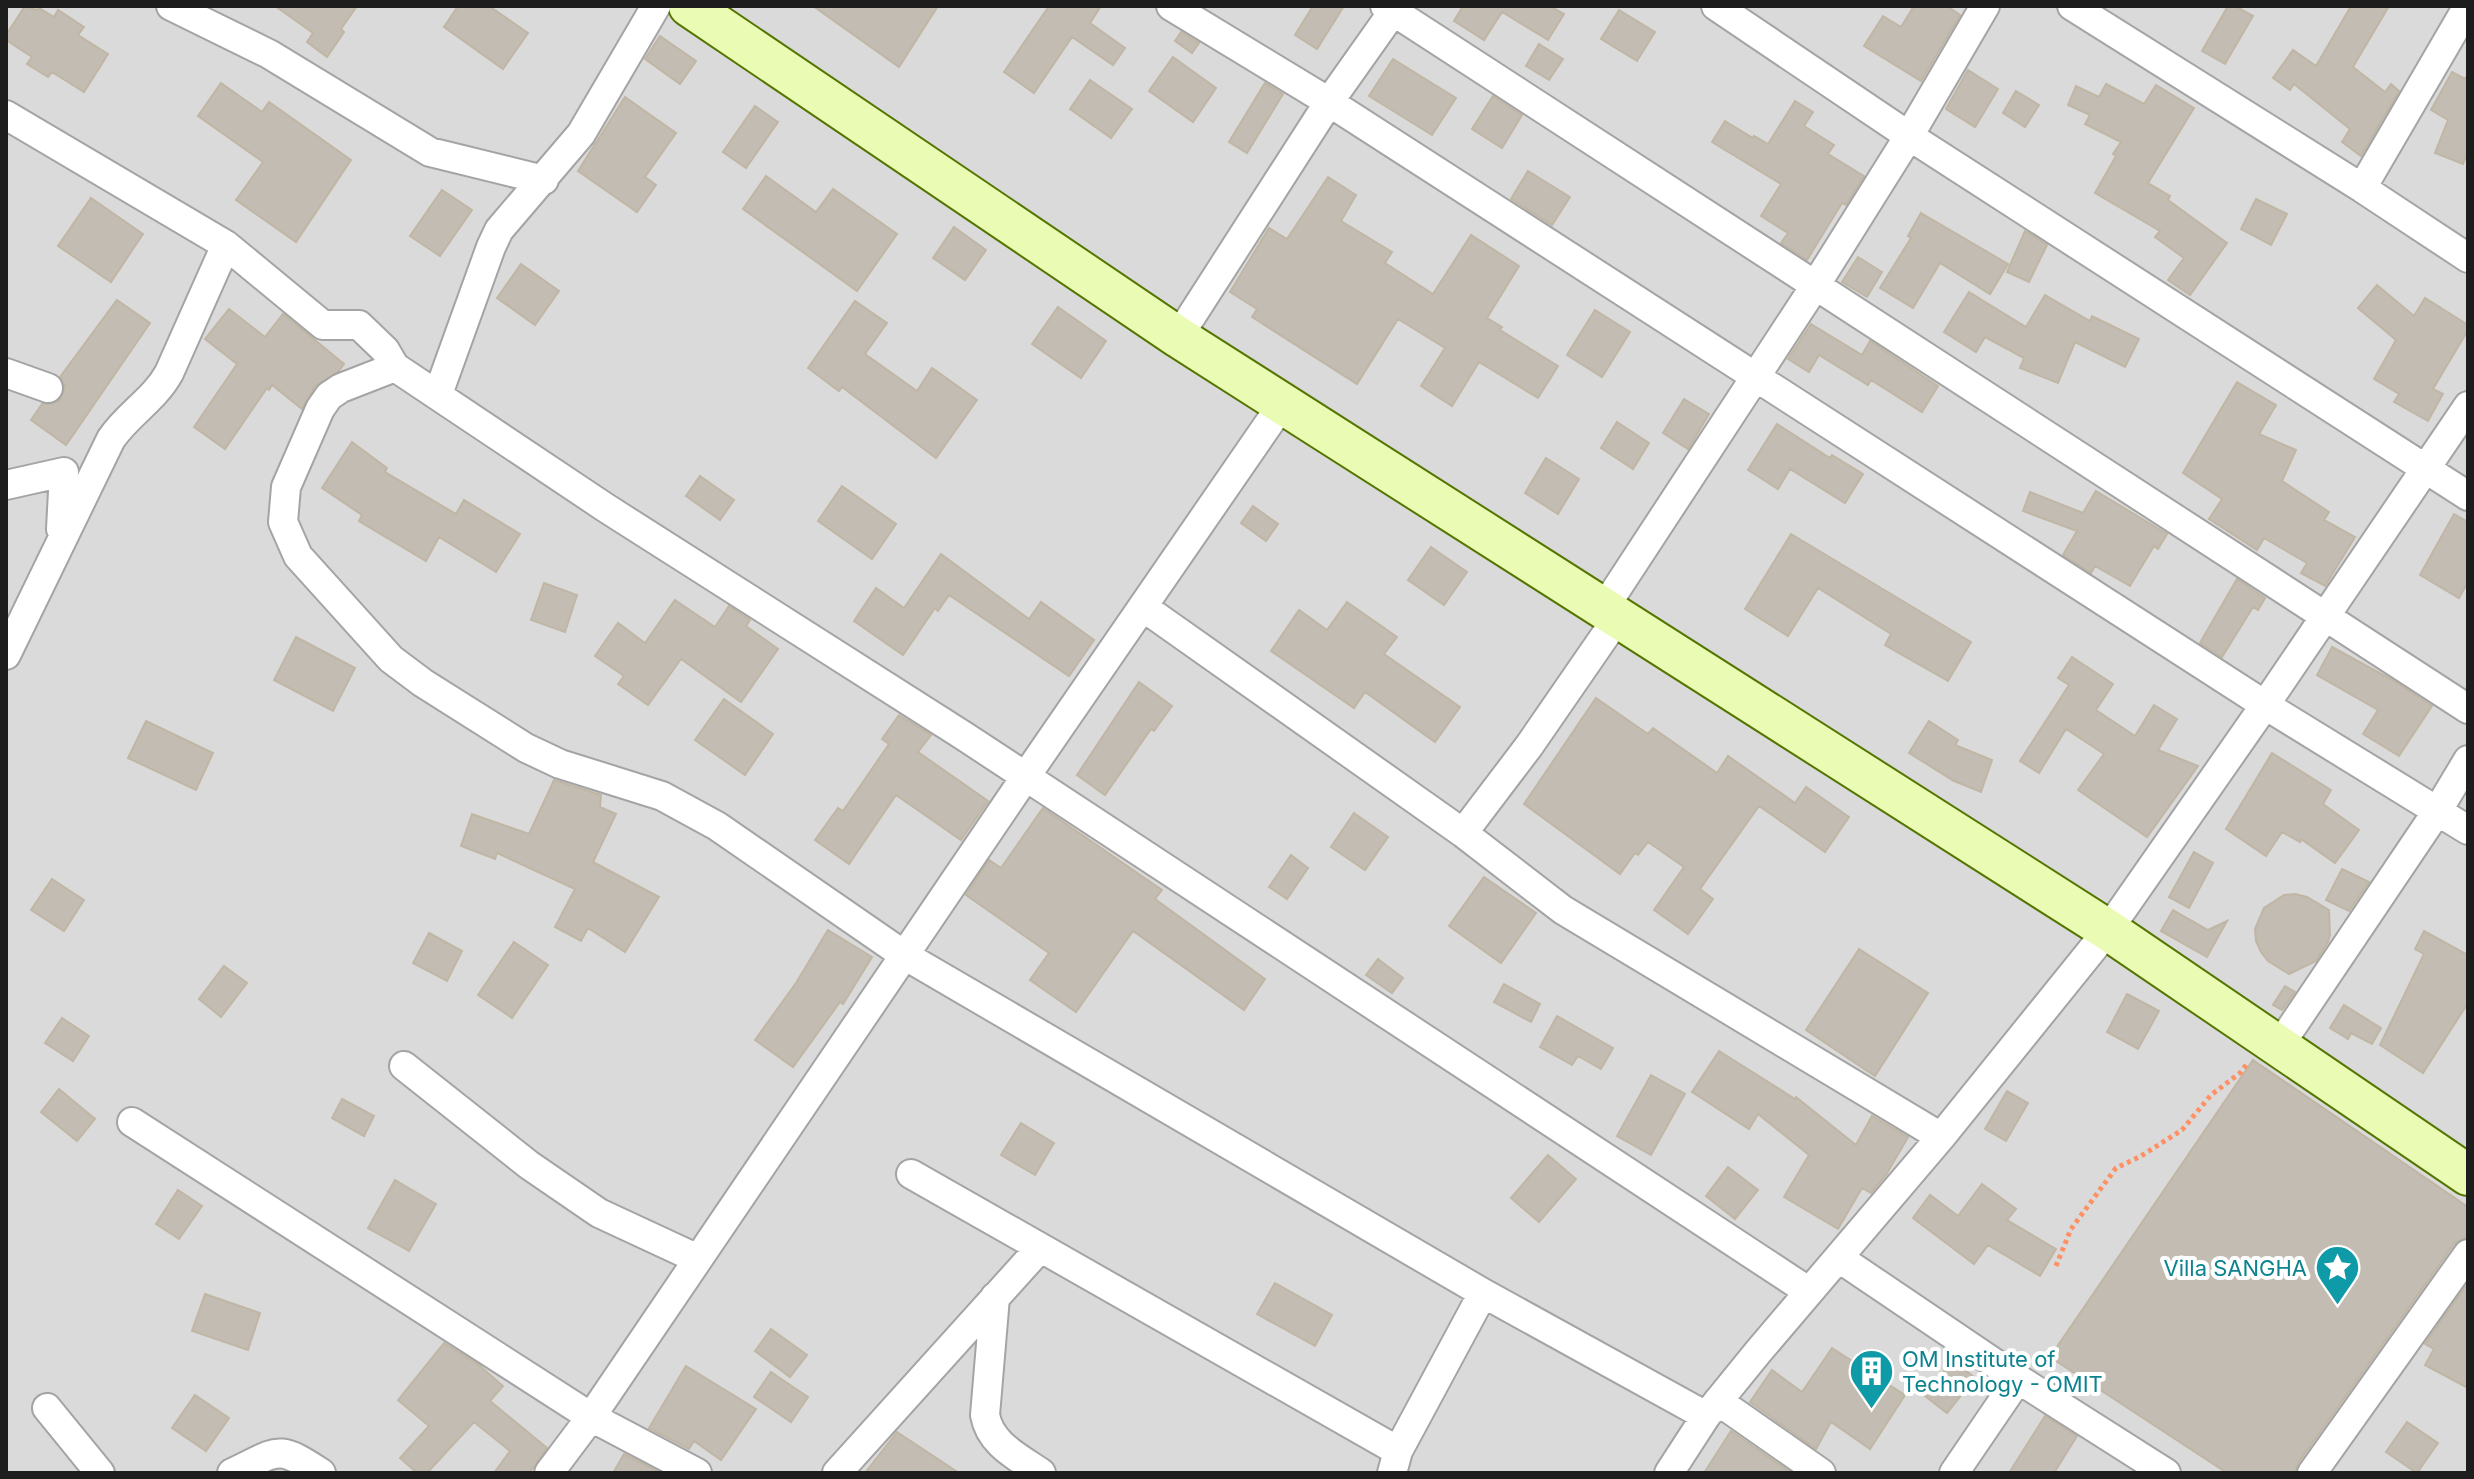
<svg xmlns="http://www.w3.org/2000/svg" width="2474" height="1479" font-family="Inter,sans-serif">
<rect width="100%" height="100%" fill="#eeede2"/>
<path fill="#dbdada" d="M6,6H2468V1473H6Z"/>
<path fill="#c3bcb2" stroke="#c0b6a4" stroke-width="2" d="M25,6L36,10L39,8L54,17L58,10L84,27L78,35L108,54L84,92L52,72L48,77L27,64L32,57L6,40V35Z
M275,6H357L341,29L344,32L327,57L307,42L313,33Z
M458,6H489L528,33L503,69L444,27Z
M813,6H938L899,67Z
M1049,6H1101L1090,23L1125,48L1113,65L1072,37L1034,93L1004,72Z
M1313,6H1344L1317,49L1295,35Z
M1463,6H1550L1564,14L1548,40L1502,12L1484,40L1454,21Z
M1914,6H1947L1960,15L1921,81L1864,46L1883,16L1901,27Z
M2228,6H2235L2253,16L2225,64L2202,51Z
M2351,6H2389L2353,67L2385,92L2391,84L2399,91L2361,156L2342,142L2350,129L2294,84L2290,90L2273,78L2293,50L2316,66Z
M1619,10L1655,32L1637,61L1601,39Z
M1181,32L1199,43L1192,53L1175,41Z
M660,36L696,61L680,84L645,59Z
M1539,44L1563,59L1549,80L1526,66Z
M1173,57L1216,88L1193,122L1149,91Z
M1393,59L1456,98L1432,135L1369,96Z
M1968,70L1998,89L1975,127L1946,109Z
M2452,72L2465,79L2468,74V150L2463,164L2435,153L2448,120L2431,110Z
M1090,80L1132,109L1111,138L1070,109Z
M221,83L262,112L269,102L351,160L296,242L236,200L263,162L198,116Z
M1265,83L1283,94L1247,153L1229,142Z
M2106,84L2144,104L2156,85L2194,108L2148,183L2170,196L2168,200L2227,243L2190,295L2168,280L2184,258L2155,237L2160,231L2095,193L2116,156L2113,154L2121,142L2085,124L2090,115L2068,105L2076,86L2099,97Z
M2016,91L2039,105L2025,127L2003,113Z
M1493,96L1522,115L1502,148L1472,129Z
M625,97L676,133L645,177L656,185L637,212L578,171Z
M1795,101L1813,112L1804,126L1834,145L1828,154L1864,176L1846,205L1842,203L1807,260L1781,243L1788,233L1761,216L1781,184L1712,142L1725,121L1753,138L1754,136L1768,144Z
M755,106L778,122L746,168L723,152Z
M1528,171L1570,197L1552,225L1511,199Z
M766,176L816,212L833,189L897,234L857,291L743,209Z
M1328,177L1356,195L1341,221L1392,252L1385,263L1433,294L1471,235L1519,266L1487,318L1502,327L1500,330L1558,366L1538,398L1479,362L1452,406L1421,386L1445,348L1398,319L1357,384L1252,317L1257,309L1230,292L1269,228L1287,239Z
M442,190L472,210L440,256L410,236Z
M91,198L143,234L111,282L58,246Z
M2256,199L2287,214L2271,245L2241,229Z
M1921,213L2008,264L1990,294L1940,263L1913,308L1880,288L1911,238L1908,236Z
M954,227L986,250L965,280L933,258Z
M2025,231L2047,245L2029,282L2007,272Z
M1858,257L1882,272L1867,297L1842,282Z
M521,264L559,291L535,325L497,298Z
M2377,285L2414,316L2425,298L2468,325V330L2433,389L2443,394L2428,421L2394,402L2399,394L2374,379L2396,340L2358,308Z
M1969,292L2026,327L2045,295L2090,321L2092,316L2139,339L2125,367L2075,342L2058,383L2020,368L2024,358L1985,337L1976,352L1944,332Z
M117,300L150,323L66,445L31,420L42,404H52L60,400L65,386L60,377Z
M855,301L887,323L865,354L917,391L932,368L977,400L936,458L842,387L839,391L808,368Z
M1058,307L1106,341L1081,378L1032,344Z
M229,309L265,337L283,314L344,364L339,371L315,386L302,409L272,385L269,390L267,388L225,449L194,427L237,364L205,339Z
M1595,310L1630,332L1602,377L1567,355Z
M1811,324L1862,355L1870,341L1938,386L1922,412L1871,380L1868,385L1819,355L1809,372L1788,359Z
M2237,382L2276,405L2259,434L2296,450L2282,481L2329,512L2324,520L2355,537L2325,586L2301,573L2307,563L2264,538L2257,550L2209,519L2222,499L2183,473Z
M1684,399L1709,414L1688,449L1663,433Z
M1617,422L1649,443L1633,469L1601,448Z
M1777,424L1830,458L1832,455L1863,474L1845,503L1790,469L1778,489L1748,470Z
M352,442L387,468L385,472L456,514L464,500L520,534L496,572L439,537L426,561L359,521L362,515L322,488Z
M1546,458L1579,479L1558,514L1525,493Z
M700,476L734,500L720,520L686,496Z
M842,486L896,524L872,559L818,521Z
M2096,491L2167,534L2158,549L2154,546L2130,586L2095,566L2091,573L2063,555L2077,531L2023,511L2030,492L2083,513Z
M1253,506L1278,524L1266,541L1241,523Z
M2454,514L2468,522V582L2459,598L2420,575Z
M1791,534L1971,642L1948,681L1885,645L1891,634L1818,588L1788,636L1745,609Z
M1431,547L1467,572L1444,605L1408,580Z
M941,554L1029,619L1041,602L1094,640L1069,676L949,595L938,611L935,608L903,655L854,621L876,588L904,608Z
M2237,579L2265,598L2258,610L2253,607L2222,657L2200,643Z
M544,583L577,595L565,632L531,620Z
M675,600L715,627L729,606L750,620L746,626L778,649L741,702L681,659L648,705L618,684L624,676L595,656L618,623L645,643Z
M1347,602L1397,637L1384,654L1460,707L1435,742L1365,692L1354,708L1271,651L1299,610L1327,630Z
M296,637L355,668L333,711L274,680Z
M2332,647L2391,679L2432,706L2399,756L2363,734L2378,710L2317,675Z
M2072,657L2113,684L2096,710L2135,736L2154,705L2177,719L2158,750L2198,766L2147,837L2078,790L2104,754L2066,729L2039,773L2020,761L2069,685L2058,678Z
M1139,682L1172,706L1154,731L1151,729L1105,795L1077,775Z
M1596,698L1648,734L1653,728L1717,773L1728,756L1795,803L1806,787L1849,817L1825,852L1759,806L1700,889L1713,899L1688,934L1654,910L1684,867L1648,842L1638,855L1635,853L1620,874L1524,804Z
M724,699L773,734L745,775L695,740Z
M899,715L931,735L918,752L988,801L961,840L896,795L849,864L815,840L838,808L843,811L889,744L882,739Z
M146,721L213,753L196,790L128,758Z
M1929,721L1958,740L1955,745L1992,760L1981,792L1954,781L1909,753Z
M2272,753L2331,790L2323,804L2359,830L2335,863L2301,839L2300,842L2282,832L2266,856L2226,829Z
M554,780L601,795L600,807L616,814L593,862L659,897L625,952L588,928L581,941L555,927L575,889L497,853L495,859L461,846L472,814L529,834Z
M1043,808L1162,890L1155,899L1265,979L1244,1010L1133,931L1076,1012L1030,980L1049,953L966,895L989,860L1001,868Z
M1354,813L1388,837L1365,870L1331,847Z
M2194,852L2213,863L2189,908L2169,897Z
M1291,855L1308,868L1287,899L1269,887Z
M2342,869L2369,882L2349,911L2326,900Z
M1484,877L1536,913L1501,963L1449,926Z
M52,879L84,900L64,931L31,910Z
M2295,894L2307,897L2329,910L2330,935L2328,942L2316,961L2289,974L2268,961L2261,952L2256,941L2255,929L2264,908L2284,895Z
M2173,910L2208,930L2227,921L2207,957L2161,931Z
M828,930L872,957L843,1004L840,1002L793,1067L755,1040L796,983Z
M2424,931L2468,955V1003L2423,1073L2380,1045L2424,954L2415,949Z
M429,933L462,951L447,981L413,963Z
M514,942L548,965L512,1018L478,995Z
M1859,949L1928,993L1875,1076L1806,1030Z
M1378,959L1403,978L1392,993L1366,975Z
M224,966L247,983L221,1017L199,999Z
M1504,984L1540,1004L1531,1022L1494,1002Z
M2285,986L2295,992L2282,1010L2273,1005Z
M2127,994L2159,1011L2138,1049L2107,1032Z
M2344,1005L2381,1028L2372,1044L2351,1033L2348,1039L2330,1028Z
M1557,1016L1613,1048L1601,1069L1578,1056L1572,1065L1540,1047Z
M62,1018L89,1036L73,1061L45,1043Z
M1719,1051L1795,1099L1796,1097L1856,1145L1872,1116L1908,1137L1886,1175L1871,1193L1862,1188L1838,1229L1784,1197L1809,1155L1758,1114L1749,1129L1692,1092Z
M2253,1060L2468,1207V1237L2454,1244L2298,1463L2295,1473H2227L2050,1357Z
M1651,1075L1685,1094L1651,1155L1617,1136Z
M59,1089L95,1119L77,1141L41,1112Z
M2007,1091L2028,1103L2006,1141L1985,1129Z
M342,1099L374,1116L364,1136L332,1118Z
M1021,1123L1054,1143L1035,1175L1001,1155Z
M1548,1155L1576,1179L1539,1222L1511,1198Z
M1728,1167L1758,1190L1735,1219L1706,1196Z
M395,1180L436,1204L409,1251L368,1228Z
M1982,1184L2016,1209L2007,1220L2056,1249L2040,1276L1988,1245L1974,1264L1913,1218L1930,1195L1958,1216Z
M178,1190L202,1206L179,1239L156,1224Z
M1275,1283L1332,1315L1315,1346L1257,1314Z
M2468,1283V1388L2425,1365L2434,1349L2425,1344Z
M205,1294L260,1313L248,1350L192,1331Z
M771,1329L807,1355L790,1377L755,1351Z
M444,1343L479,1365L503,1386L490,1401L547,1448L529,1473H494L510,1451L474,1422L427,1473H417L400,1458L429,1426L398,1400Z
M1832,1348L1905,1395L1870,1449L1831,1422L1816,1449L1750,1402L1772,1370L1802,1392Z
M1953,1360L1975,1378L1947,1413L1925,1396Z
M686,1366L756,1409L721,1460L694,1441L689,1449L649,1428Z
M771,1372L808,1397L791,1422L754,1397Z
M195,1395L229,1418L206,1451L172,1428Z
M2045,1416L2077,1436L2054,1473H2009Z
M2407,1422L2438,1443L2417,1473L2386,1452Z
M1731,1431L1791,1473H1704Z
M897,1432L959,1473H865Z
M624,1454L661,1473H613Z"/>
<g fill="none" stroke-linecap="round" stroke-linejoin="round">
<defs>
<path id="street" d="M171,6L269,54L430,152L544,180
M1171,6L1329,102L2265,705L2468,830
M1385,6L2468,709
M1716,6L1909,136L2468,496
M2072,6L2362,188L2468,258
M6,115L226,245L323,325H359L385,350L395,367L606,508L964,736L1808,1291
M2362,188L2468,6
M1178,337L1329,102L1397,6
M395,367L341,388L329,396L320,409L286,487L283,522L298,556L391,659L423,683L526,748L560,764L662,796L717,826L904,955L1483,1293L1706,1416
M6,373L48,388
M438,394L491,247L499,230L581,134L656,6
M6,485L64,472L61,529
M1143,607L1463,833L1563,910L1941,1137
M1604,608L1815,286L1909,136L1985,6
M6,655L111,439C128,414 154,400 169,373L226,245
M1463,833L1529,746L1618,617
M2279,1046L2438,810L2468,760
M404,1066L529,1165L599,1213L698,1259
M132,1122L591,1417L697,1473
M911,1174L1398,1451
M1839,1258L2018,1379L2166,1473
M995,1297L985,1415C990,1444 1018,1457 1041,1473
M1718,1401L1821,1473
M47,1408L100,1473
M232,1473C279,1451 276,1443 321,1473
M549,1473L591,1417L1026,776L1283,403
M837,1473L1040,1248
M1392,1473L1398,1451L1483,1293
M1669,1473L1706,1416L1758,1352L1941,1137L2108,930L2265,705L2468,406
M1954,1473L2018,1379
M2312,1473L2468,1254"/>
<path id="secondary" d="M689,6L1178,337L2108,930L2468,1175"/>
</defs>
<use href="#street" stroke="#a4a4a4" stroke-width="32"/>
<use href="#secondary" stroke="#537601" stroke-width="44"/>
<path stroke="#fe9064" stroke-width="5" stroke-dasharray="4 4" stroke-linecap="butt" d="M2056,1266L2071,1229L2116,1168L2141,1156L2182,1130L2211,1095L2240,1073L2247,1064"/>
<use href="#street" stroke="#fff" stroke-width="28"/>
<use href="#secondary" stroke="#eafbb3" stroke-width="40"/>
</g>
<defs>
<symbol id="sight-pin" viewBox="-11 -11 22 30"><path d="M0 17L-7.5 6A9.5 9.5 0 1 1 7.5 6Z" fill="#0f9aa8" stroke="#fff"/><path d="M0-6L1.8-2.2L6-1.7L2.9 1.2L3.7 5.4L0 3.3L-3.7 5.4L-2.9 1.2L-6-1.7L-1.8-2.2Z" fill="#fff"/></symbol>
<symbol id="building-pin" viewBox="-11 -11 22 30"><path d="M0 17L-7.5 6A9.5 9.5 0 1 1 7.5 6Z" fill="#0f9aa8" stroke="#fff"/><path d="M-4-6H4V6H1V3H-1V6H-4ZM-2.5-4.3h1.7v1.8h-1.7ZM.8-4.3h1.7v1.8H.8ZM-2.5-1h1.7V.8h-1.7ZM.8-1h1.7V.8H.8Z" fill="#fff"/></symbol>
</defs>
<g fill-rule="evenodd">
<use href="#sight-pin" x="2312" y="1242" width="51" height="69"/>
<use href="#building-pin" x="1846" y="1346" width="51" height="69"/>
</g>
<g text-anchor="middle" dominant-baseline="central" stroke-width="8" stroke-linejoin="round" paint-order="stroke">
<g font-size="22" fill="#0d838f" stroke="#fff" text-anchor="end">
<text x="2307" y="1268">Villa SANGHA</text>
<text x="1902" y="1359" text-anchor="start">OM Institute of<tspan x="1902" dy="25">Technology - OMIT</tspan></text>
</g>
</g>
<rect width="2474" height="1479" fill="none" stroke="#1d1d1d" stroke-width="16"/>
</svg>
